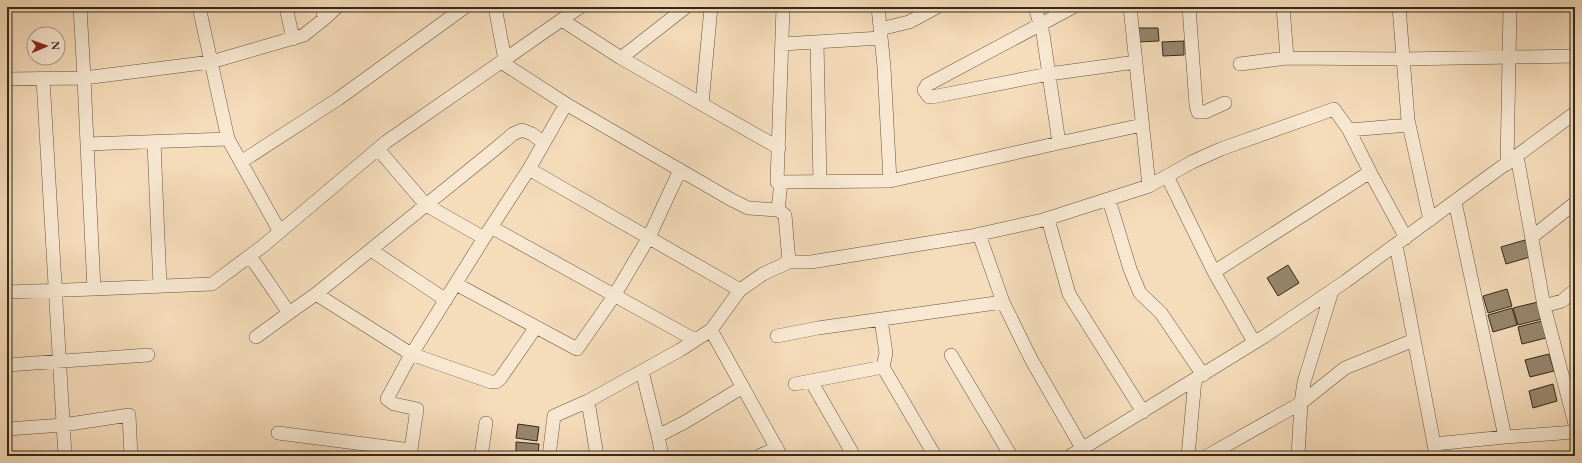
<svg xmlns="http://www.w3.org/2000/svg" width="1582" height="463" font-family="'EB Garamond',serif">
<rect width="100%" height="100%" fill="#f5dcba"/>
<filter id="stains"><feTurbulence type="fractalNoise" baseFrequency=".005" numOctaves="4"/><feColorMatrix values="0 0 0 0 .2 0 0 0 0 .09 0 0 0 0 .02 0 0 0 .5 -.17"/></filter>
<radialGradient id="worn" r=".72"><stop offset=".6" stop-color="#630" stop-opacity="0"/><stop offset="1" stop-color="#630" stop-opacity=".3"/></radialGradient>
<path fill="#98866d" stroke="#342819" d="M1133,7H1155V9H1133Z
M1136,28H1158L1159,41L1137,42Z
M1184,41V55L1163,56L1162,42Z
M1525,240L1530,257L1506,264L1501,247Z
M1288,265L1299,283L1278,296L1267,278Z
M1507,289L1512,306L1488,313L1483,296Z
M1538,302L1542,319L1518,325L1513,308Z
M1512,308L1517,325L1493,332L1488,315Z
M1542,321L1546,338L1522,344L1518,327Z
M1549,354L1554,371L1530,377L1525,360Z
M1553,384L1557,401L1533,408L1529,391Z
M518,424L539,427L537,441L516,438Z
M516,442L539,444L538,454L516,452Z"/>
<g fill="none" stroke-linecap="round" stroke-linejoin="round">
<defs>
<path id="minor" d="M80,7L84,78L211,62L304,35L324,19L323,7
M199,7L228,139L280,232
M286,7L293,39
M495,7L505,60
M783,7L777,182L890,181L1059,143
M878,7L884,67L890,181
M1035,7L1043,34L1059,143L1142,125
M1073,7L927,85L924,90L929,97H932L1049,74L1136,62
M1130,7L1149,186
M1189,7L1196,105L1198,112H1205L1225,103
M1283,7L1287,58
M1399,7L1408,120L1430,220
M324,19L337,7
M562,20L621,58L779,148
M880,29L909,22L937,7
M817,42L820,182
M782,44L881,38
M621,58L686,7
M501,62L566,104L730,199L748,208L778,210L781,182
M1240,64L1287,58L1403,59L1575,56
M7,79L84,78L87,144L228,139
M43,79L65,456
M702,104L711,7
M1349,130L1370,172
M154,142L160,286
M87,144L94,289L212,284L263,246L386,142L580,7
M378,149L426,205L484,238
M1517,156L1544,306L1575,424
M241,162L338,99L465,7
M1507,164L1510,7
M529,169L740,290L763,274L789,262
M1167,176L1214,272
M1109,200L1130,269L1140,293L1161,313L1203,375
M1455,202L1505,437L1575,432
M778,210L785,215L789,262H811L971,236L1043,220L1149,186L1192,162L1221,149L1334,109L1349,130L1409,125
M1048,219L1069,294L1143,412
M491,227L695,340
M979,234L1003,302L1031,359L1082,448
M1532,237L1575,203
M1396,245L1434,444L1505,437
M371,250L446,300
M250,256L289,313L316,294L494,150L513,134L522,130L532,134L544,143
M456,284L577,349L614,296L649,237L680,170
M7,292L94,289
M316,294L411,354L491,382H496L500,379L536,327
M1544,306L1562,301L1575,290
M881,320L886,353L883,367
M711,330L781,456
M777,336L818,328L1003,302
M256,337L289,313
M1254,342L1214,272L1370,172L1406,238
M951,355L1011,456
M7,365L148,355
M642,371L658,436L685,422L743,387
M811,381L854,456
M795,384L883,367L935,456
M7,429L63,425L129,415L131,456
M278,433L411,450
M658,436L662,456
M1434,444L1436,456
M410,456L417,409L394,404L387,399L408,360L484,238L529,169L566,104
M481,456L486,423
M549,456L554,416L588,401
M597,456L588,401L680,350L711,330L740,290
M759,456L777,448
M1070,456L1265,336L1346,281L1575,113
M1188,456L1195,379
M1207,456L1301,403L1304,382L1332,291
M1298,456L1301,403L1345,368L1414,340"/>
</defs>
<use href="#minor" stroke="#645541" stroke-width="14"/>
<use href="#minor" stroke="#f8e8d2" stroke-width="13"/>
</g>
<rect width="1582" height="463" fill="none" stroke="#f5dcba" stroke-width="24"/>
<rect x="8" y="8" width="1566" height="447" fill="none" stroke="#342819" stroke-width="2"/>
<rect x="12" y="12" width="1558" height="439" fill="none" stroke="#342819"/>
<g transform="translate(46 46) rotate(88)"><circle r="19" fill="#f8e8d2" stroke="#aa9b88"/>
<path d="M0-3L7 15L0 10L-7 15Z" fill="#8f2418"/>
<text y="-6" font-size="11" font-weight="bold" text-anchor="middle" fill="#342819">N</text>
</g>
<rect width="100%" height="100%" filter="url(#stains)"/>
<rect width="100%" height="100%" fill="url(#worn)"/>
</svg>
